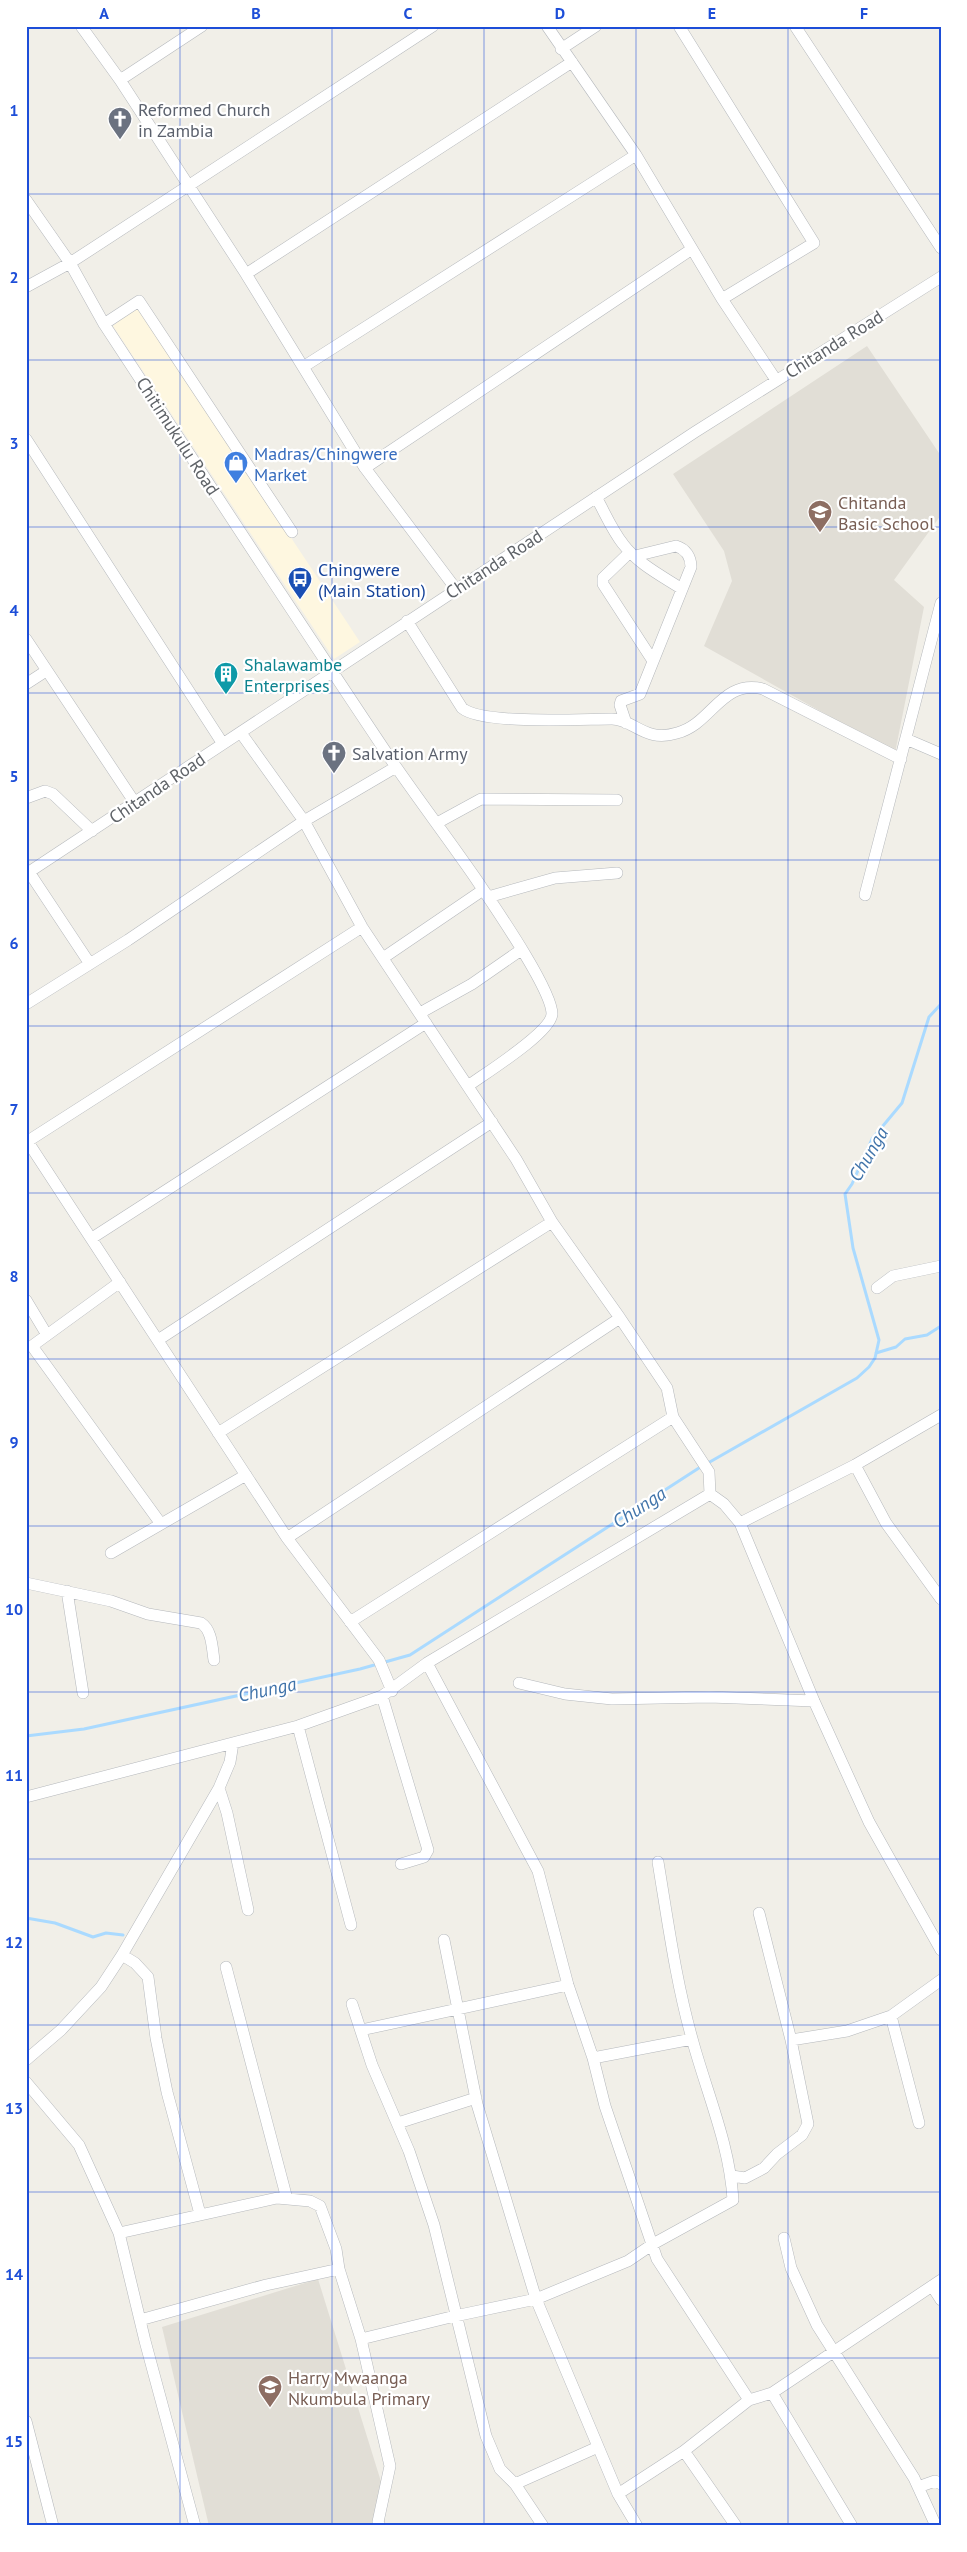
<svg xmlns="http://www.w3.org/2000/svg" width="967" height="2552" font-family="'PT Sans',sans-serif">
<rect width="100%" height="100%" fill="#f1efe8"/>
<path fill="#fef7e0" d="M138,306L360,642L334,659L113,326Z"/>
<path fill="#e1ded6" d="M867,346L941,456V515L894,580L924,607L895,753L704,646L732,581L724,551L673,474Z
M318,2279L383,2488L385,2526H209L162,2327Z"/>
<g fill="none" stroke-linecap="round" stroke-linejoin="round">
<path stroke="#aadaff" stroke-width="3" d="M876,1353L896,1347L905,1339L927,1335L941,1326
M708,1463L857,1378L869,1367L875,1358L879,1340L853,1248L845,1194L852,1184L872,1139L902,1103L929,1017L941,1004
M26,1736L84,1729L360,1669L410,1655L702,1466
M26,1918L55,1923L93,1937L106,1933L123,1935"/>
<defs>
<path id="minor" d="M81,26L120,80L246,274L365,468L456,589
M547,26L636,155L722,299L776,380
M679,26L814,243L722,299
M795,26L941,248
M561,49L596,26
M120,80L202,26
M26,200L70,263L104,324C200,470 296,618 394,764C421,803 449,840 476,879C492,903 552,989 552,1014C551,1033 484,1074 468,1086
M246,274L572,62
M26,287L70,263L433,26
M104,324L139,301L292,532
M303,367L636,155
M26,439L223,744
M365,468L692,249
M596,497C605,513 612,530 623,544C638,564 662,576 682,589
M630,552L603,578V584L653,661
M407,621L462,708C482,725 582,719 612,719C634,719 644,743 677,733C712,724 721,679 763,689L901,759
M26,639L135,803
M26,684L46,671
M626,723L620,705L621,701L640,694L691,567C691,557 686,549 676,546L635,556
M241,733L304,821L362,927L516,1159L552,1222L620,1318L667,1388L673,1417L709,1472L710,1494
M906,739L941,754
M26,798L45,791L53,794L92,831
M437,823L481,799L617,800
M29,872L90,964
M26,874L695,432L941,277
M865,895L941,603
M488,897L555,878L617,873
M383,958L483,890
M26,1004L128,940L304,821L396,767
M420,1013L472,984L521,950
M26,1139L287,1538L379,1660L392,1691
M28,1141L362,927
M92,1238L426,1023
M120,1282L32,1346L161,1524
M877,1288L893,1276L941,1266
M26,1300L47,1335
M158,1340L492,1122
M218,1433L552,1222
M855,1465L886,1523L941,1599
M710,1494L724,1504L740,1523L814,1701L869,1822L941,1950
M740,1523L855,1465L941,1415
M287,1538L620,1318
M111,1553L246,1475
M26,1583L111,1601L148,1614L201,1623C212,1630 212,1647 214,1660
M67,1591L83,1693
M350,1622L673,1417
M427,1663L538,1871L568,1985L593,2058L605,2106L657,2259L749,2400
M519,1683L565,1694L612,1699L709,1697L814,1701
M382,1696L428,1850L424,1857L401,1864
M298,1726L351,1925
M219,1788L227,1813L248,1910
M26,1797L298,1726L382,1696L427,1663L710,1494
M444,1940L477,2104L536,2299L618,2494L637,2526
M122,1955L135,1963L148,1977L156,2038L167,2092L200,2214
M226,1967L287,2199
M352,2004L372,2065L409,2151L434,2225L486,2436L500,2469L515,2484L543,2526
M891,2016L919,2123
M361,2030L568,1985
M791,2040L847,2031L891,2016L941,1980
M593,2058L692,2039
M26,2060L61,2030L101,1987L122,1955L219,1788L230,1762L233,1743
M26,2082L79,2145L119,2233L145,2341L195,2526
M398,2123L476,2098
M732,2176L745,2178L764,2168L777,2154L802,2135L808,2124L791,2040L759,1913
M119,2233L277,2198L310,2201L320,2206L336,2249L339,2269
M784,2238L791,2268L817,2325L914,2478L936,2526
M932,2286L941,2300
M140,2320L266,2285L339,2269L361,2339L390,2466L378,2522L380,2526
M361,2339L455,2316L536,2299L628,2261L653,2244L733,2200C730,2146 707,2093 693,2042C676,1983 668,1922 658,1862
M772,2393L852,2526
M26,2421L53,2526
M684,2451L736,2526
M515,2484L598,2447
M918,2487L935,2481L941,2484
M618,2494L684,2451L749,2400L772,2393L941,2280"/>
</defs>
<use href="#minor" stroke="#b5b8bc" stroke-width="12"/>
<use href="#minor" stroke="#fff" stroke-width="11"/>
</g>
<path fill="none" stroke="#1d4ed8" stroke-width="1" stroke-opacity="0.55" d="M180,26V2526M332,26V2526M484,26V2526M636,26V2526M788,26V2526M26,194H941M26,360H941M26,527H941M26,693H941M26,860H941M26,1026H941M26,1193H941M26,1359H941M26,1526H941M26,1692H941M26,1859H941M26,2025H941M26,2192H941M26,2358H941"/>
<defs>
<symbol id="church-pin" viewBox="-11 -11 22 30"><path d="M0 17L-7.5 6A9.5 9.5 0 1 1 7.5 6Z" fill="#6b7280" stroke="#fff"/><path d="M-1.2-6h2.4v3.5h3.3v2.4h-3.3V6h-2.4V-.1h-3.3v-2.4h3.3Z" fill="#fff"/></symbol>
<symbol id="shop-pin" viewBox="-11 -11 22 30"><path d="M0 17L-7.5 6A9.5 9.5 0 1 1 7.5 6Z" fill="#3f7fe0" stroke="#fff"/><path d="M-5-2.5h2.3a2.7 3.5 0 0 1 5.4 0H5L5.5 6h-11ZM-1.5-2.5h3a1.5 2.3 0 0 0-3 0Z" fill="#fff"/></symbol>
<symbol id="school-pin" viewBox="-11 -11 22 30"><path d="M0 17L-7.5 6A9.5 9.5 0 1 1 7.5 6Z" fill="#8d6e63" stroke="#fff"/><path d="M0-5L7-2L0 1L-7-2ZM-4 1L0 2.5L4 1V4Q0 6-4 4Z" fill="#fff"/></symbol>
<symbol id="bus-pin" viewBox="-11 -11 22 30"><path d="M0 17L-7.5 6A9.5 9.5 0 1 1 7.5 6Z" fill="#1a4fb4" stroke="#fff"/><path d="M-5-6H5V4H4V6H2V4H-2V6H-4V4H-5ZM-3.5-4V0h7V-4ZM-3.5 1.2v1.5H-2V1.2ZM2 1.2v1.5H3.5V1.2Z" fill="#fff"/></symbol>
<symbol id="building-pin" viewBox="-11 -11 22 30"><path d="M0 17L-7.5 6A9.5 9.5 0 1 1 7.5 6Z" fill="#0f9aa8" stroke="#fff"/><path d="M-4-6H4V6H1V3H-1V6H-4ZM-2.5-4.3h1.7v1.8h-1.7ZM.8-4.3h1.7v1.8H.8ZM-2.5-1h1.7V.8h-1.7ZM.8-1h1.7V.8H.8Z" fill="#fff"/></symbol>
</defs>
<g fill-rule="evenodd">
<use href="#church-pin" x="106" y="105" width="28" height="38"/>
<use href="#shop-pin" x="222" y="449" width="28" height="38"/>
<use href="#school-pin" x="806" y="498" width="28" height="38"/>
<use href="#bus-pin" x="286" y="565" width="28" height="38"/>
<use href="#building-pin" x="212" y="660" width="28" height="38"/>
<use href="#church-pin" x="320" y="739" width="28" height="38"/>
<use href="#school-pin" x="256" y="2373" width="28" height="38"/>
</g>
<g text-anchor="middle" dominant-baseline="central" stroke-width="4.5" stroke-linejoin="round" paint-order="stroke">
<g font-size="18" fill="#5b616d" stroke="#fff" text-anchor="start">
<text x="138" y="109">Reformed Church<tspan x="138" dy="21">in Zambia</tspan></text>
<text x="352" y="753">Salvation Army</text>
</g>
<g font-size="18" fill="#5f6368" stroke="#fff">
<text transform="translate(834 344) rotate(-32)">Chitanda Road</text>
<text transform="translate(178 436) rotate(57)">Chitimukulu Road</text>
<text transform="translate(494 564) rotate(-33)">Chitanda Road</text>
<text transform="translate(157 788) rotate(-34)">Chitanda Road</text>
</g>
<g font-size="18" fill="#366cbe" stroke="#fff" text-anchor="start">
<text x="254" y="453">Madras/Chingwere<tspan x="254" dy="21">Market</tspan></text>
</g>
<g font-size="18" fill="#785e54" stroke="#fff" text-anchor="start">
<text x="838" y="502">Chitanda<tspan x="838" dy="21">Basic School</tspan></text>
<text x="288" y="2377">Harry Mwaanga<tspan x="288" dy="21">Nkumbula Primary</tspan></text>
</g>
<g font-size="18" fill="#164399" stroke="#fff" text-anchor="start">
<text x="318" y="569">Chingwere<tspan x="318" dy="21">(Main Station)</tspan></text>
</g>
<g font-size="18" fill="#0d838f" stroke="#fff" text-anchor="start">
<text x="244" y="664">Shalawambe<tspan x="244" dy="21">Enterprises</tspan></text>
</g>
<g font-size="19" font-style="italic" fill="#4174aa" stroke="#fff">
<text transform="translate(868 1154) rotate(-60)">Chunga</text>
<text transform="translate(639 1507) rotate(-33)">Chunga</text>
<text transform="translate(267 1689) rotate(-12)">Chunga</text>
</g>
</g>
<rect width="967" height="2552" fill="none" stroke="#ffffff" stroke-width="55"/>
<rect x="28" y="28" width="912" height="2496" fill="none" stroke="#1d4ed8" stroke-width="2"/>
<g font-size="16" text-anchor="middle" font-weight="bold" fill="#1d4ed8">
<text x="104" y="19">A</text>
<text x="256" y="19">B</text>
<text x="408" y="19">C</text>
<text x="560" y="19">D</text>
<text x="712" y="19">E</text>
<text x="864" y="19">F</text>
<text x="14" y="116">1</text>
<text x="14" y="283">2</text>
<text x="14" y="449">3</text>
<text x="14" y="616">4</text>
<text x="14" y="782">5</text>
<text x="14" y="949">6</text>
<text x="14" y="1115">7</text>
<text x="14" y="1282">8</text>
<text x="14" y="1448">9</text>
<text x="14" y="1615">10</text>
<text x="14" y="1781">11</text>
<text x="14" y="1948">12</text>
<text x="14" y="2114">13</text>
<text x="14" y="2280">14</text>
<text x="14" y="2447">15</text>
</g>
</svg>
